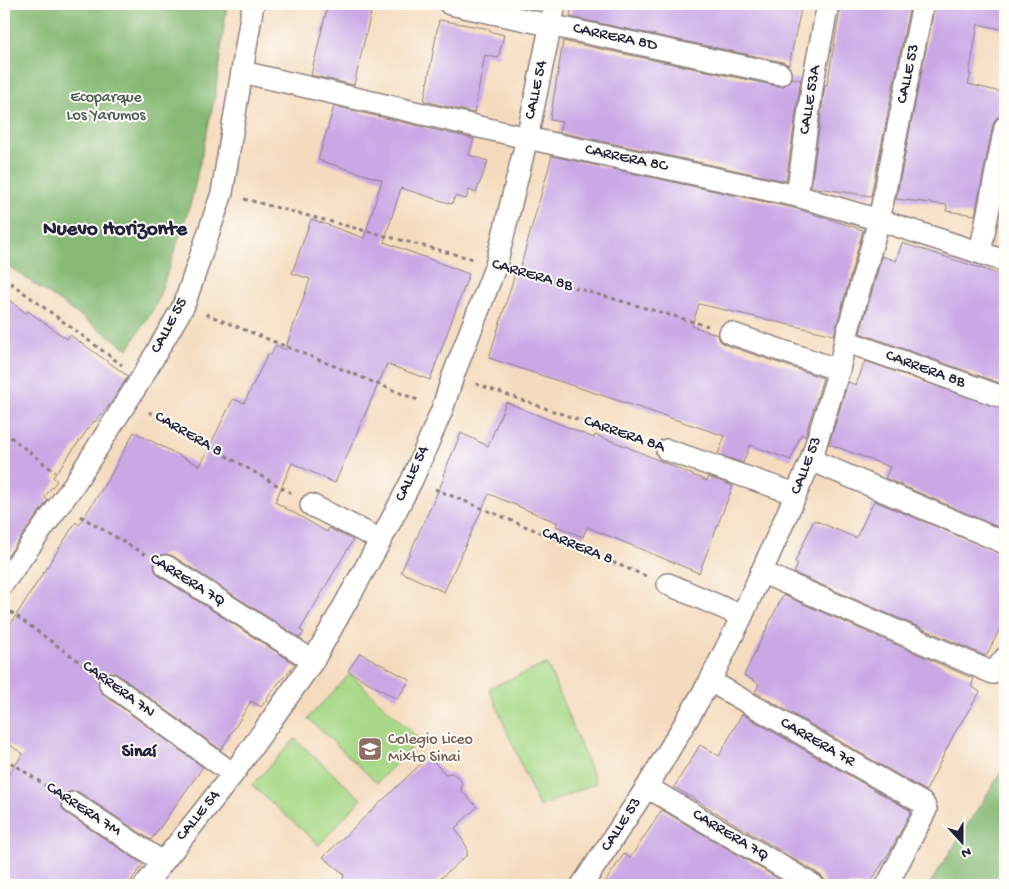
<svg xmlns="http://www.w3.org/2000/svg" width="1009" height="889" font-family="'Gochi Hand',sans-serif">
<rect width="100%" height="100%" fill="#fdfcf7"/>
<filter id="ink" filterUnits="userSpaceOnUse"><feTurbulence type="fractalNoise" baseFrequency=".02" numOctaves="2"/><feDisplacementMap in="SourceGraphic" scale="10" xChannelSelector="R" yChannelSelector="G"/><feConvolveMatrix kernelMatrix="1 2 1 2 8 2 1 2 1" color-interpolation-filters="sRGB"/></filter>
<filter id="wash" filterUnits="userSpaceOnUse"><feTurbulence type="fractalNoise" baseFrequency=".0096" numOctaves="4" result="noise"/><feDisplacementMap in="SourceGraphic" scale="20" xChannelSelector="R" yChannelSelector="G"/><feGaussianBlur stdDeviation="1.12" result="paint"/><feColorMatrix in="noise" values="0 0 0 0 0 0 0 0 0 0 0 0 0 0 0 0 0 1.4 0 .05"/><feComposite in="paint" operator="in"/></filter>
<g filter="url(#wash)">
<rect width="100%" height="100%" fill="#f5dbbe"/>
<path fill="#a9d988" stroke="#667e62" d="M547,664L596,783L539,807L489,688Z
M350,674L419,739L377,783L308,718Z
M295,739L361,799L319,845L252,785Z"/>
<path fill="#86b974" stroke="#546e58" d="M4,4H227L215,96L191,202L157,303L128,349L4,263Z
M1005,766V885H929Z"/>
<g id="blocks">
<path fill="#caa8e6" d="M328,4H373L354,85L311,75Z
M572,4H802L789,65L783,62L570,17Z
M841,4H910L871,196L811,187L825,85H827Z
M935,4H1005V30L978,24L969,74H971L968,84L1005,93V115L996,118L993,125L975,215L946,211L947,205L896,199Z
M439,20L490,29L489,31L504,35L498,58L485,55L474,113L424,101Z
M563,41L777,86H784L791,78L801,80L786,181L559,132L562,122L550,120Z
M334,106L474,139L469,155L488,161L476,193L469,190L466,199L455,196L452,204L401,188L384,242L469,274L430,380L387,364L335,483L292,463L275,502L327,532L329,528L353,540L300,630L304,632L300,638L173,556L167,554L161,555L155,560L154,566L155,571L159,576L295,664L281,681H280L261,707L251,701L221,750L117,674L111,672L105,673L100,676L98,683L99,689L103,694L203,767L151,840L79,792L74,791L68,792L62,797L61,802L62,808L66,813L143,864L128,885H4V781L23,754L4,741V634L76,522L79,525L110,476L134,432L200,466L233,399L244,403L268,354L271,355L276,345L285,350L310,279L292,273L311,219L364,238L382,180L318,160Z
M552,156L794,208L863,230L834,335L699,304L692,326L718,335L720,341L726,345L823,378L805,436L801,434L791,460L750,445L743,463L718,454L725,436L489,358L515,274L518,275Z
M1005,190V218H1000Z
M902,243L1005,276V385L860,333L882,256L896,261Z
M4,296L26,313L28,311L67,339L70,335L128,376L111,403L95,422L94,421L53,477L57,481L44,497L48,500L4,561Z
M865,361L1005,410V530L885,478L890,467L829,444L848,382L856,385Z
M506,402L594,438L595,435L623,445L707,481L709,477L733,486L699,573L587,527L583,537L556,526L558,523L489,494L444,592L401,572L445,476L443,475L461,433L488,446Z
M874,501L1005,555V619L986,656L794,573L798,564L795,562L814,520L856,538Z
M783,595L974,679L971,686L980,692L954,734L926,791L755,692L759,684L744,675Z
M360,653L410,680L397,699L348,671Z
M742,714L911,811L892,848L869,885H825L824,879L819,874L674,787L700,745L719,756Z
M429,756L445,774L452,773L458,777L462,783L461,790L477,807L455,828L467,847V855L433,885H342L344,874L323,857Z
M662,810L789,885H603L624,854L630,858Z"/>
</g>
</g>
<g filter="url(#ink)">
<use href="#blocks" fill-opacity="0" stroke="#8c7e7c" stroke-width="1"/>
<g fill="none" stroke-linecap="round" stroke-linejoin="round">
<defs>
<path id="street" d="M450,4L780,74
M242,72L527,138L797,196L879,220L1005,261
M797,196L813,81L828,4
M980,253L1005,127
M730,333L839,370
M845,341L1005,398
M667,450L796,494
M811,460L1005,543
M311,505L381,540
M166,566L313,661
M761,572L993,673L1005,658
M4,582L73,486L141,379L184,305L222,193L253,4
M668,584L742,616
M710,681L924,804L926,810L887,885
M110,684L233,774
M647,787L813,885
M73,803L162,862
M145,885L233,774L313,661L381,540L412,480L442,410L453,376L496,265L527,138L555,4
M582,885L647,787L710,681L742,616L811,460L839,370L845,341L879,220L923,4"/>
</defs>
<use href="#street" stroke="#8c7e7c" stroke-width="24"/>
<path stroke="#8c7e7c" stroke-width="3" stroke-dasharray="4 4" stroke-linecap="butt" d="M244,199L473,259
M520,272L708,326
M4,278L122,365
M206,314L420,401
M476,384L645,443
M149,412L291,493
M4,432L55,472
M435,489L646,576
M80,516L146,555
M4,607L92,671
M4,758L54,791"/>
<use href="#street" stroke="#fff" stroke-width="21"/>
</g>
</g>
<defs>
<symbol id="school-square" viewBox="-11 -11 22 22"><rect x="-9" y="-9" width="18" height="18" rx="4" fill="#8d6e63" stroke="#fdfcf7"/><path d="M0-5L7-2L0 1L-7-2ZM-4 1L0 2.5L4 1V4Q0 6-4 4Z" fill="#fff"/></symbol>
</defs>
<g fill-rule="evenodd">
<use href="#school-square" x="356" y="735" width="28" height="28"/>
</g>
<g text-anchor="middle" dominant-baseline="central" stroke-width="4" stroke-linejoin="round" paint-order="stroke">
<g font-size="16" fill="#22223b" stroke="#fdfcf7">
<text transform="translate(615 38) rotate(12)">CARRERA 8D</text>
<text transform="translate(909 74) rotate(-78)">CALLE 53</text>
<text transform="translate(537 90) rotate(-78)">CALLE 54</text>
<text transform="translate(811 100) rotate(-81)">CALLE 53A</text>
<text transform="translate(626 159) rotate(12)">CARRERA 8C</text>
<text transform="translate(532 276) rotate(16)">CARRERA 8B</text>
<text transform="translate(170 326) rotate(-62)">CALLE 55</text>
<text transform="translate(925 370) rotate(20)">CARRERA 8B</text>
<text transform="translate(188 435) rotate(30)">CARRERA 8</text>
<text transform="translate(624 435) rotate(19)">CARRERA 8A</text>
<text transform="translate(807 466) rotate(-69)">CALLE 53</text>
<text transform="translate(413 474) rotate(-65)">CALLE 54</text>
<text transform="translate(577 547) rotate(22)">CARRERA 8</text>
<text transform="translate(187 581) rotate(32)">CARRERA 7Q</text>
<text transform="translate(118 690) rotate(36)">CARRERA 7N</text>
<text transform="translate(817 743) rotate(30)">CARRERA 7R</text>
<text transform="translate(83 810) rotate(33)">CARRERA 7M</text>
<text transform="translate(199 816) rotate(-51)">CALLE 54</text>
<text transform="translate(622 825) rotate(-57)">CALLE 53</text>
<text transform="translate(730 836) rotate(31)">CARRERA 7Q</text>
</g>
<g font-size="16" fill="#4a5952" stroke="#fdfcf7">
<text x="106" y="98">Ecoparque<tspan x="106" dy="18">Los Yarumos</tspan></text>
</g>
<g font-size="16" fill="#785e54" stroke="#fdfcf7" text-anchor="start">
<text x="388" y="740">Colegio Liceo<tspan x="388" dy="18">Mixto Sinai</tspan></text>
</g>
<g font-size="18" font-weight="bold" fill="#22223b" stroke="#fdfcf7">
<text x="139" y="752">Sinaí</text>
</g>
<g font-size="21" font-weight="bold" fill="#22223b" stroke="#fdfcf7">
<text x="115" y="230">Nuevo Horizonte</text>
</g>
</g>
<rect width="1009" height="889" fill="none" stroke="#fdfcf7" stroke-width="20"/>
<g transform="translate(962 842) rotate(159)" stroke="#fdfcf7" stroke-width="4" paint-order="stroke">
<path d="M0-4L9 19L0 12L-9 19Z" fill="#22223b"/>
<text y="-8" font-size="14" font-weight="bold" text-anchor="middle" fill="#22223b">N</text>
</g>
</svg>
